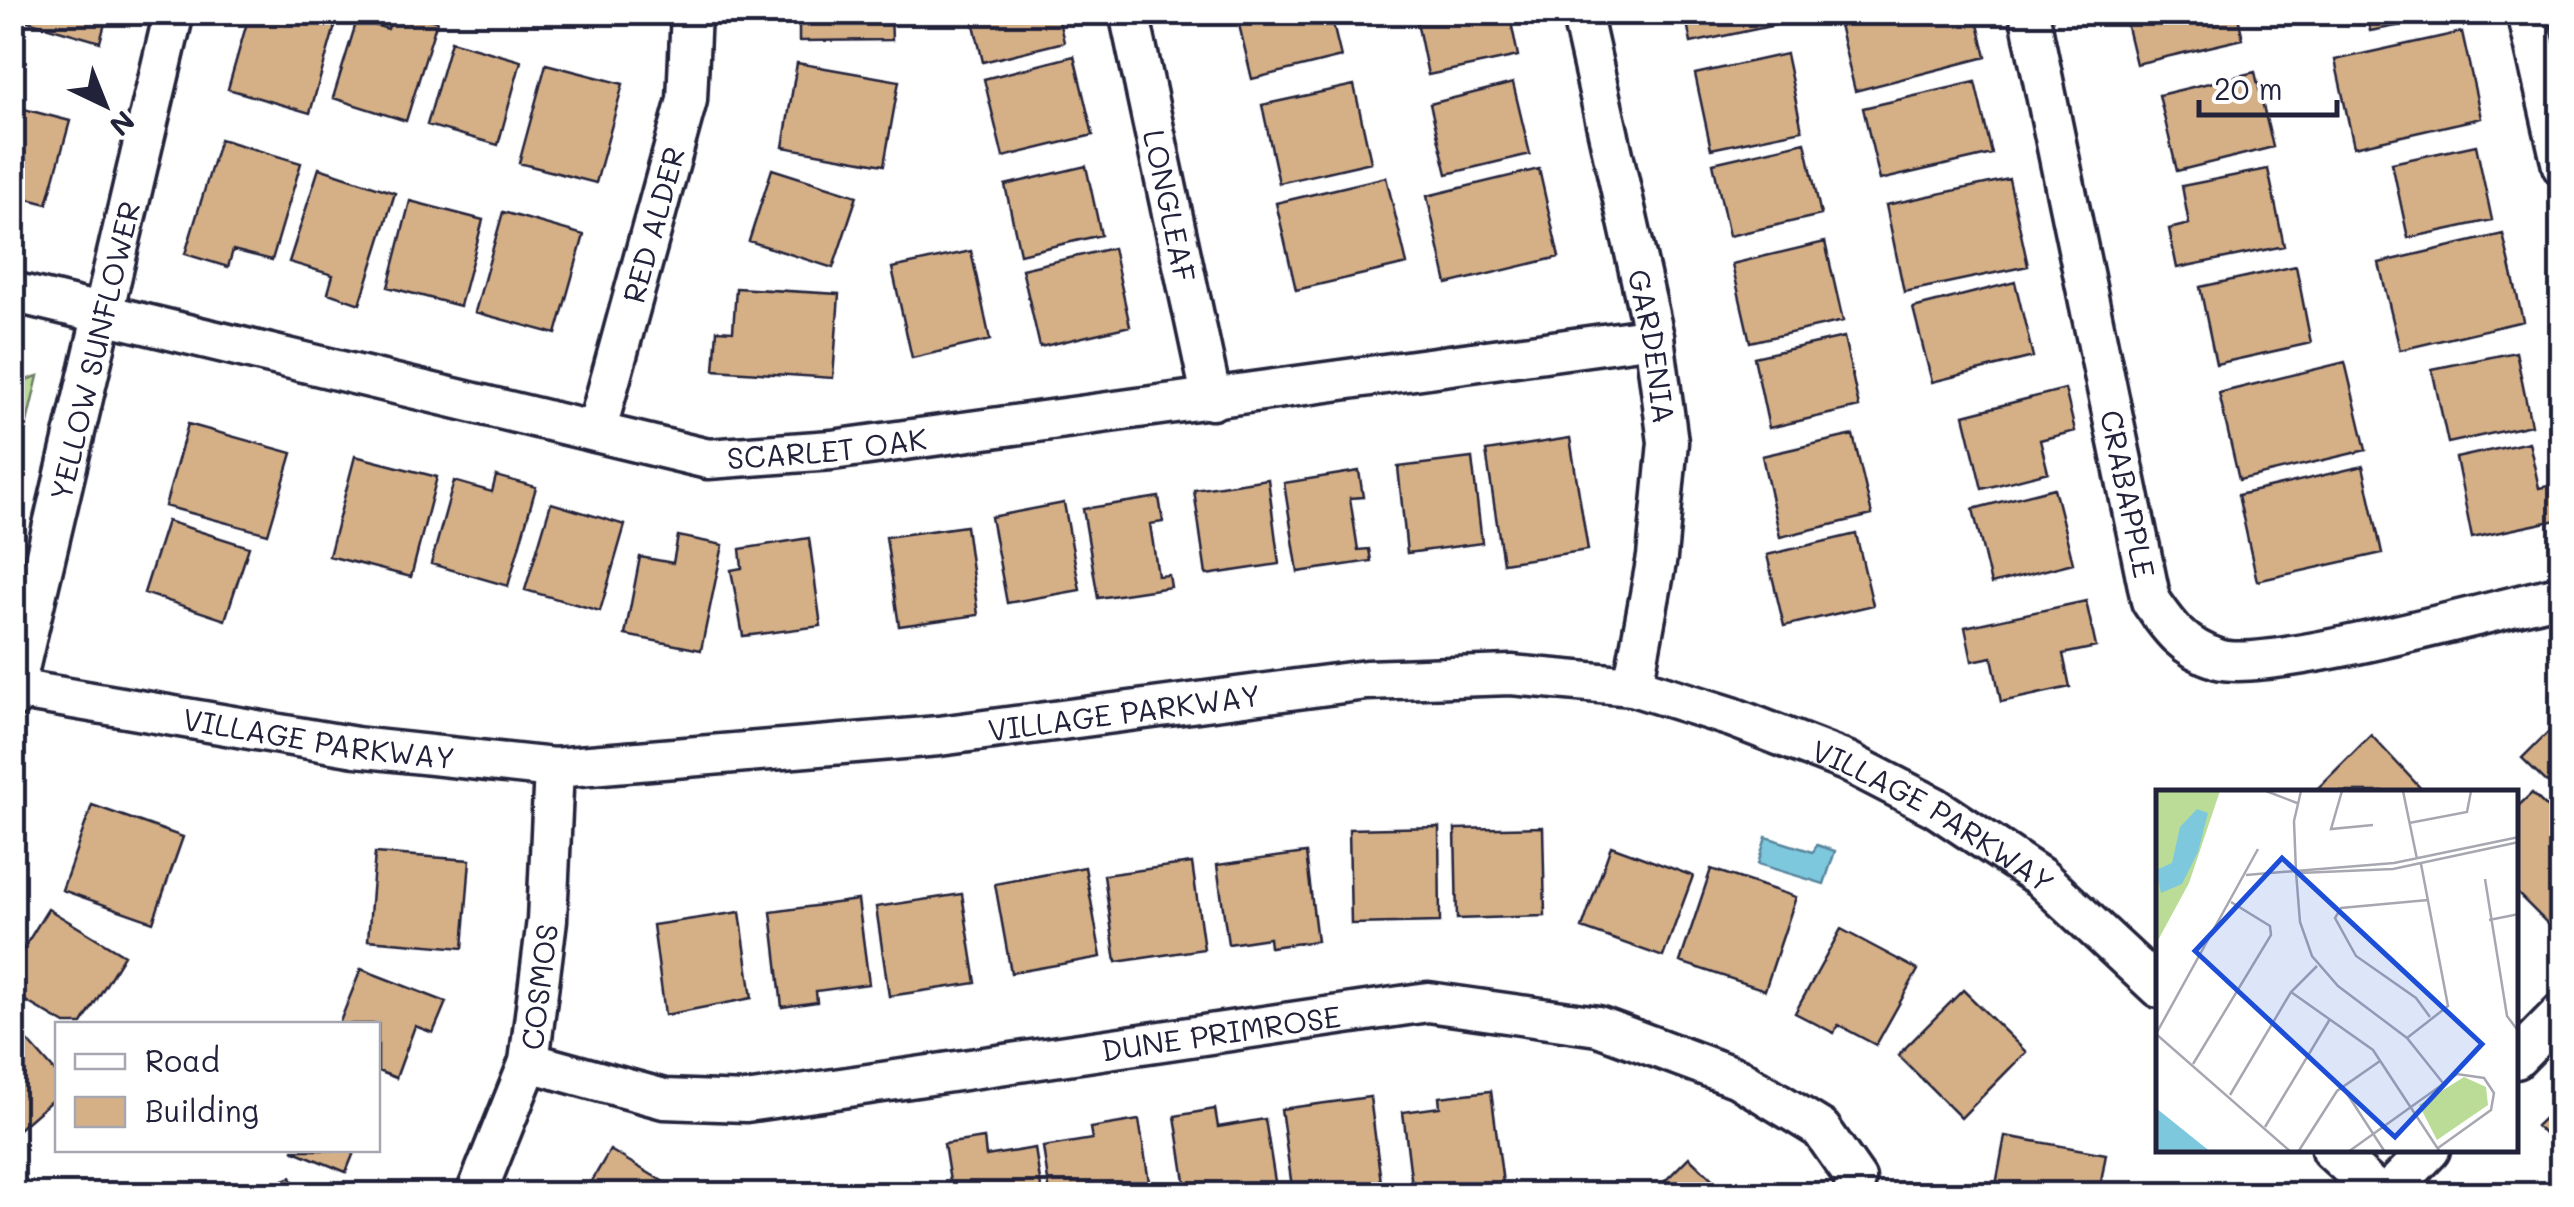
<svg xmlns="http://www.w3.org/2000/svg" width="2574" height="1207" font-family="Mali,sans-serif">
<rect width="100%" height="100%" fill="#fff"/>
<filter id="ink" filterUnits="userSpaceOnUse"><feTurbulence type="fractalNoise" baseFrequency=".01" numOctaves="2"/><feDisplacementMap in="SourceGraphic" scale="20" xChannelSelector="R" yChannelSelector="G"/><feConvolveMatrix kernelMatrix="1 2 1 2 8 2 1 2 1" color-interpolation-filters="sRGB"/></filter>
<g filter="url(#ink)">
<path fill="#badc96" stroke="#6e7f68" stroke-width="2.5" d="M13,375L20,382L38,376L13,482Z"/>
<path fill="#7ec8de" stroke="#59869d" stroke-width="2.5" d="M1766,837L1813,852L1817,845L1835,851L1824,884L1758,864Z"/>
<path fill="#d5b087" stroke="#22223b" stroke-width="2.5" d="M26,12H108L100,42L24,20Z
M250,12H339L310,113L228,89Z
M393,12L437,21L406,121L333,98L357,20L388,29Z
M799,12H891L892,40L799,41Z
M971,12H1057L1064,42L983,62Z
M1236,12H1330L1341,57L1252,79Z
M1415,12H1509L1518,56L1428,75Z
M1685,12H1778L1780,24L1691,43Z
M1836,12H1975L1986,57L1855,91Z
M2148,12H2237L2243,39L2136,64L2126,23L2150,18Z
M2366,12H2443L2444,17L2370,31Z
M2462,32L2481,118L2354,147L2335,60Z
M451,41L521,61L498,145L427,125Z
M1786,54L1802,130L1711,149L1695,74Z
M1074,56L1093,135L1003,157L984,79Z
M797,63L899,81L884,165L783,147Z
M546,64L623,84L596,183L519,163Z
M2255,72L2273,147L2177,171L2159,95Z
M1975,82L1992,154L1880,180L1863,108Z
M1513,83L1530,154L1447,174L1430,104Z
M1354,85L1371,162L1279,183L1262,105Z
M12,106L70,121L47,204L12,195Z
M220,139L301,163L272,260L233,250L228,267L185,254Z
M1805,142L1821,215L1729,236L1713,163Z
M2476,145L2492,220L2408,238L2392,163Z
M1086,166L1101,235L1020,254L1005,185Z
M319,168L395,193L360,304L328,293L333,275L289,262Z
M772,169L857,196L833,268L749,241Z
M1539,169L1559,257L1447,284L1427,196Z
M2268,169L2284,246L2177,268L2169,229L2189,224L2182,186Z
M1386,177L1407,264L1296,290L1276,203Z
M2009,179L2028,266L1904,292L1886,205Z
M410,201L483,220L460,306L388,287Z
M503,212L584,235L556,334L475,312Z
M2503,234L2523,321L2400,350L2379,263Z
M1825,242L1843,321L1750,342L1732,264Z
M1113,248L1130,326L1040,347L1022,269Z
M971,251L990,340L912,358L892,268Z
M2296,266L2311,343L2216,364L2200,287Z
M2015,282L2033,357L1932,382L1913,308Z
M736,288L839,294L833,378L714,370L717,330L733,331Z
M1844,337L1859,407L1769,428L1754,357Z
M2516,352L2531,425L2448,443L2432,369Z
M2345,362L2366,450L2239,480L2219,393Z
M2065,389L2075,431L2040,440L2048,472L1982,489L1964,415Z
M188,424L292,453L268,534L165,506Z
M1853,435L1872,515L1780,537L1762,456Z
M1570,438L1588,550L1503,563L1486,451Z
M2529,442L2539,488L2562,483V519L2472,538L2456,458Z
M355,456L437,477L411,577L329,556Z
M1472,458L1482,543L1407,553L1398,467Z
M2363,466L2382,553L2257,581L2238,495Z
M1359,471L1363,497L1350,498L1358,550L1369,549L1371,561L1298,572L1284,483Z
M496,476L536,487L508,586L431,564L454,481L492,492Z
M1268,479L1279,564L1206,575L1194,490Z
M2054,488L2073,563L1991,584L1973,509Z
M1159,497L1163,522L1150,524L1158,576L1169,575L1171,587L1098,598L1083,509Z
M551,503L625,525L600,611L525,590Z
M1064,503L1080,590L1007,603L991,517Z
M167,521L249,547L225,620L144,593Z
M966,526L978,615L899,626L886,537Z
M1856,534L1873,605L1784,626L1767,555Z
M678,536L723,545L701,650L625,635L640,557L673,563Z
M809,538L821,626L743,636L731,570L742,568L740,549Z
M2086,601L2096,647L2063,654L2070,687L2001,702L1992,657L1972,661L1965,627Z
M2562,718V797L2522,758Z
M2371,735L2424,792H2314Z
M2532,793L2562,822V910L2548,924L2516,892V808Z
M92,805L183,837L153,922L62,890Z
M1439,827L1440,922L1351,924L1349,829Z
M1543,827L1545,916L1457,919L1455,829Z
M1611,846L1693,876L1663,957L1582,928Z
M375,853L470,860L463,948L368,940Z
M1306,853L1317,941L1270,947L1269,938L1228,944L1217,865Z
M1192,863L1204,949L1116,962L1104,875Z
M1085,867L1101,957L1011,973L995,884Z
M1711,869L1796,897L1765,990L1680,962Z
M962,894L976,983L889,996L876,907Z
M858,900L869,984L816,991L817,1002L782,1007L771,912Z
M48,909L124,955L82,1024H65L12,993V967Z
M740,912L752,998L665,1015L653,925Z
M1841,929L1918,970L1876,1045L1838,1025L1834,1033L1795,1013Z
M361,969L446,1002L433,1033L415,1026L396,1078L378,1071V1024H339Z
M1963,990L2026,1052L1961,1118L1898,1055Z
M12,1023L58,1075V1095L12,1135Z
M1491,1091L1503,1183L1413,1194L1403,1112L1440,1107L1439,1097Z
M1370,1097L1381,1182L1293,1194L1281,1109Z
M2562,1101V1152L2536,1126Z
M1215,1109L1218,1127L1265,1119L1277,1194H1187L1175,1116Z
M1139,1120L1151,1194H1050L1043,1147L1092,1139L1090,1128Z
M2005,1136L2106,1154L2099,1194H2009L2010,1188L1996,1185Z
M984,1138L986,1156L1035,1148L1042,1194H952L944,1144Z
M292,1150H355L346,1172Z
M610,1150L684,1194H584Z
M1689,1157L1728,1194H1652Z
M291,1177L298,1194H249Z"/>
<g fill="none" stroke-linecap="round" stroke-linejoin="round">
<defs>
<g id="street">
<path id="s1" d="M1129,12L1212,400"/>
<path id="s2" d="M1581,12L1654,337L1668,442L1657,557L1633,686"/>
<path id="s3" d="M2029,12L2151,601C2170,629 2184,648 2218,659C2267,674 2498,609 2562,595"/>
<path d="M2527,12L2562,166"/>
<path id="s4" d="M12,292L708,459L832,450L1654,337"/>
<path id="s5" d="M596,432L687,100L691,12"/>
<path id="s6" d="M15,689L356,747L554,768L939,736L1366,680L1511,675L1633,686L1732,717L1846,761L1935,807L2040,877L2159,988"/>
<path id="s7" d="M12,699L174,12"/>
<path d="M2516,1059L2562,1012"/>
<path id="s8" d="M529,1062L664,1099L746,1102L1428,1002L1598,1026L1738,1078L1821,1129L1856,1179L1853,1194"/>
<path d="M2331,1150L2379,1194"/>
<path id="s9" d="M476,1194L529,1062L547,920L554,768"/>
<path d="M2387,1194L2430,1150"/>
</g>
</defs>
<use href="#street" stroke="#22223b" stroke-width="45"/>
<use href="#street" stroke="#fff" stroke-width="38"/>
</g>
</g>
<g text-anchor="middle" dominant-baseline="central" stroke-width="9" stroke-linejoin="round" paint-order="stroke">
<g font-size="30" fill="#22223b" stroke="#fff">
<text stroke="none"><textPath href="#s1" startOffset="198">LONGLEAF</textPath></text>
<text stroke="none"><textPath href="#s5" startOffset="215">RED ALDER</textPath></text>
<text stroke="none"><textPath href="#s2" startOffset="342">GARDENIA</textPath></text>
<text stroke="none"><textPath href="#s7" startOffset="358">YELLOW SUNFLOWER</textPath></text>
<text stroke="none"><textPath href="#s4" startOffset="835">SCARLET OAK</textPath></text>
<text stroke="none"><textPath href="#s3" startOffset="492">CRABAPPLE</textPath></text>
<text stroke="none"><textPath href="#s6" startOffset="1118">VILLAGE PARKWAY</textPath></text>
<text stroke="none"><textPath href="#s6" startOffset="308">VILLAGE PARKWAY</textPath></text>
<text stroke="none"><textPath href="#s6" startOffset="1958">VILLAGE PARKWAY</textPath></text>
<text stroke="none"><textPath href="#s9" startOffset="218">COSMOS</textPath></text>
<text stroke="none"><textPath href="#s8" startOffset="702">DUNE PRIMROSE</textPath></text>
</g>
</g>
<g transform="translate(2156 790)">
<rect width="362" height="362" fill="#fff"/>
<path d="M0,1H64L33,93L0,154ZM308,287L330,297L332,315L281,350L263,315Z" fill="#badc96"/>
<path d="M41,19L52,23L42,62L26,94L5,103L0,80L16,73L24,37ZM0,318L46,355L55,362H0Z" fill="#7ec8de"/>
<path fill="none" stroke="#a7a7b1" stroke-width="2.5" d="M110,1L141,13M145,1L138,31L140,82L144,132L156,166L182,196L251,248L287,293M186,1L175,39L217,35M247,1L261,69M253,33L311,22L315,1M102,59L0,244L135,362M143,83L237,79L363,52M90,85L238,73L363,47M329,89L351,226L363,242M272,110L185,118L179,128L200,166L260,208L274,227M333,130L363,124M135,202L217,260L284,362M251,248L292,216L265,74M37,274L115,145L114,136L75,112M186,296L229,362M74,305L135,202L161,176M109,337L174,229M142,362L181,301L224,271M192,362L301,284L328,288L338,303L335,320L282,358"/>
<path fill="#1d4ed8" fill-opacity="0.15" stroke="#1d4ed8" stroke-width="5" d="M126,68L326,254L239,347L39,161Z"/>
<rect width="362" height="362" fill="none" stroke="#22223b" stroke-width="5"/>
</g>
<rect width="2574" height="1207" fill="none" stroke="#fff" stroke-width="50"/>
<rect x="25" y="25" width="2524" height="1157" fill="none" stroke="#22223b" stroke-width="4" filter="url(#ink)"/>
<rect x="55" y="1022" width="325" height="130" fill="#ffffff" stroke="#a7a7b1" stroke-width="2.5"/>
<rect x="75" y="1054" width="50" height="15" fill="#ffffff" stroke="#a7a7b1" stroke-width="2.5"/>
<text x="145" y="1072" font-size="30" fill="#22223b">Road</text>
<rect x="75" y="1097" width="50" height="30" fill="#d5b087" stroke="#a7a7b1" stroke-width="2.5"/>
<text x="145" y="1122" font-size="30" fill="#22223b">Building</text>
<g transform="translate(105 105) rotate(137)" stroke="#ffffff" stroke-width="8" paint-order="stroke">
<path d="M0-8L18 38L0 25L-18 38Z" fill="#22223b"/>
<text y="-15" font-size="28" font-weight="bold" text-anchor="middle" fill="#22223b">N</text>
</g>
<path d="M2199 100v15h138v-15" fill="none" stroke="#22223b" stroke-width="5"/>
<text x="2214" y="100" font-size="30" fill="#22223b" stroke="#ffffff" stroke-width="8" paint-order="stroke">20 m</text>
</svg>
